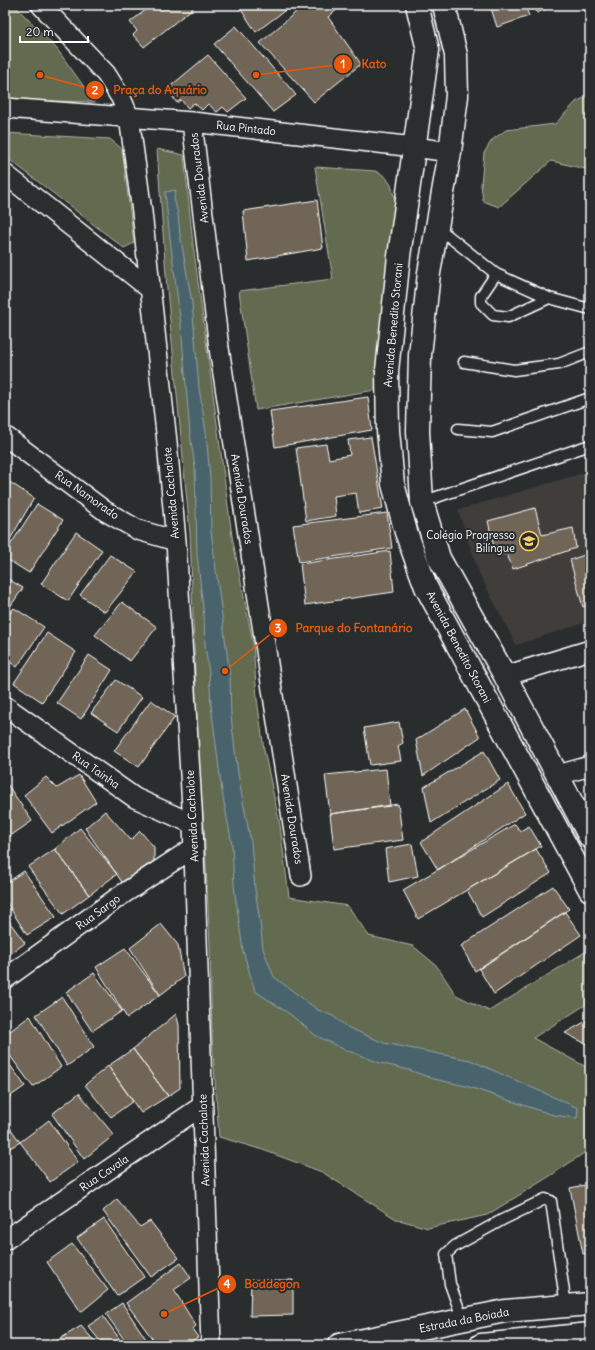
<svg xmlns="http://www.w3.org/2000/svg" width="595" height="1350" font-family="Delius,sans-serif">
<rect width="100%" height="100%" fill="#2a2d2e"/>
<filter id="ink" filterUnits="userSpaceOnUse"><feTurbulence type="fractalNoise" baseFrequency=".025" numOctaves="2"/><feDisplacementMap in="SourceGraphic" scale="8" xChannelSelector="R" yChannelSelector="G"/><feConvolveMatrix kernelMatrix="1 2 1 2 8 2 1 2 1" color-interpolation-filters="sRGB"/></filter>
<g filter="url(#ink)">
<path fill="#3f3e3a" d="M590,471V621L516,645L479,573L458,510Z"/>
<path fill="#626a50" stroke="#b0b4a8" d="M5,5H14L57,49L95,102L5,100Z
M590,96V170L551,161L499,207L483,201L481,185L484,153L492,140L506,130L555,124L577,101Z
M5,133L110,139L122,149L134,243L124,248L5,156Z
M157,149L184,155L193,244L232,536L253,643L257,699L264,750L280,825L289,897L348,906L369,936L413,946L436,965L456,995L489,1011L585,952L590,971V1002L533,1038L590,1069V1149L550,1176L487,1215L428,1228L396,1219L322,1172L263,1150L219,1137L212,1038L210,946L204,828L198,756L190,533L167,289Z
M315,167L375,171L385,176L391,185L396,204L375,390L256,410L239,291L333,279Z"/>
<path fill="#48646d" stroke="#91a2a7" d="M176,190L174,198L178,214L180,234L192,303L199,388L206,432L210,478L211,531L230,676L231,716L236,759L240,786L251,842L255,889L260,922L263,949L274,977L318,1010L333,1016L347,1027L384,1043L470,1060L578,1108L577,1118L553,1115L466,1086L434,1079L409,1070L380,1063L341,1048L315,1035L291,1015L255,991L243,951L234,886L232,844L222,792L211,705L209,673L205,646L204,617L197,554L195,467L190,434L181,326L169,230L165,192Z"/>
<path fill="#6f6556" stroke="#fff" d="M152,5H197L144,47L133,35L137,31L130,22Z
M238,5H292L256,32Z
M304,5H343L328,17L361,64L314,102L260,43Z
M490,5H525L529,16L497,27Z
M534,5H555L537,13Z
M236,26L296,95L273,112L214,44Z
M208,55L246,98L228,112L223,107L217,112L208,104L202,110L194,103L188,108L181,100L177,103L167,89Z
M317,200L323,248L248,261L243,211Z
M368,397L372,430L275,447L270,411Z
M371,437L383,509L359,513L356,493L334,496L336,516L306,521L296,448L326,444L329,459L350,455L348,440Z
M8,481L34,498L8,543L5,541V485Z
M37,504L63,520L29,573L5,558V553Z
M535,508L542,535L573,528L576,548L513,569L507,554L496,555L488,521Z
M387,513L392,548L299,562L293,525Z
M76,532L102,550L68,601L41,584Z
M390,551L394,592L305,605L300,564Z
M590,553V604L583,607L570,560Z
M110,555L137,572L105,612L80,595Z
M5,577L23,588L5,614Z
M122,602L157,627L130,661L95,635Z
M14,608L44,627L17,667L5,659V620Z
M47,633L76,652L42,702L14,683Z
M89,655L112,670L81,719L57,703Z
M116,680L142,697L118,731L91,713Z
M151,700L175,717L139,767L114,751Z
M465,709L480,737L423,776L416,740Z
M399,722L403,743L398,746L401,761L370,765L364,728Z
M484,751L500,780L431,823L424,787Z
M386,769L390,806L330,814L325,775Z
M79,775L96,802L52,833L24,795L46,777L57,788Z
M5,781L32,821L6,839L5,838Z
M508,784L525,813L438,870L421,842Z
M398,804L403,840L334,849L330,814Z
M105,811L131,840L140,831L154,847V861L122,882L85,828Z
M515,824L520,831L529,826L541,846L418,919L403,890Z
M80,828L117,874L89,895L55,849Z
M412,844L418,876L389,882L385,849Z
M55,849L89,895L63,914L28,867Z
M536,849L551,873L482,917L467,890Z
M24,871L56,917L27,935L5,900V884Z
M553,886L569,909L475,971L461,946Z
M565,912L581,935L494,994L479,969Z
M5,916L25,943L5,958Z
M161,924L178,945L184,977L160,995L130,948Z
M125,948L160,995L127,1018L96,967Z
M94,973L122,1011L92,1031L66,992Z
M62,997L94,1047L67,1066L36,1015Z
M176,1014L179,1025L180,1088L168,1096L133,1049Z
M30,1016L61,1067L33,1087L5,1049V1035Z
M590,1019V1046L565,1033Z
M133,1049L168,1096L141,1113L108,1066Z
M5,1058L25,1086L5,1100Z
M108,1066L133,1101L111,1117L85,1085Z
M79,1093L114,1135L84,1159L52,1114Z
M49,1120L78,1162L50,1182L20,1142Z
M6,1122L20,1142L5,1151V1123Z
M590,1184V1253L583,1254L570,1188Z
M117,1199L140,1227L150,1221L179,1258L151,1277L103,1211Z
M5,1203L10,1209L5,1212Z
M104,1219L144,1277L117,1296L77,1238Z
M72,1244L108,1290L81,1312L47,1262Z
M181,1263L191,1278L174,1290L196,1326L192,1329L198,1337L186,1345H157L126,1303Z
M251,1280H293V1315L250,1316Z
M122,1303L146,1339L137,1345H128L106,1314Z
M103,1316L124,1345H103L88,1326Z
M81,1326L98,1345H50Z"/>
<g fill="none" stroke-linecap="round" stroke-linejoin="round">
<defs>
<path id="lane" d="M437,227L496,274L549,298L590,309
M496,274L481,296V303L493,315L508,317L549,298
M464,362L514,370L559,364L590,352
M458,429L492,432L590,398
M422,502L590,445
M463,1320L450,1284L446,1254L455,1246L502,1220L545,1199L551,1201L566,1306"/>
<path id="street" d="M41,5L106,74L121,98L129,117L142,212L167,442L176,541L193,824L211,1345
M5,108L192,122L414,147L450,152
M192,122L219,348L301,876
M5,174L150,289
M5,436L105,511L138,530L176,541
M505,676L590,650
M5,706L135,798L193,824
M558,775L590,766
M5,979L117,898L193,848
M5,1240L202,1106"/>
<path id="secondary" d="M417,5L428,50L399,256L387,371L388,431L393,484L406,532L426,587L590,890
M444,5L456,55L457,96L450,152L429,273L420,355L418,431L422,502L439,558L505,676L590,837"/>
<path id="primary" d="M339,1345L505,1311L590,1304
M481,1345L590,1334"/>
</defs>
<use href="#lane" stroke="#fff" stroke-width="13"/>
<use href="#street" stroke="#fff" stroke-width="22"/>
<use href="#secondary" stroke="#fff" stroke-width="25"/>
<use href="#primary" stroke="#fff" stroke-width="25"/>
<use href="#lane" stroke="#2a2d2e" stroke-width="10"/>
<use href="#street" stroke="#2a2d2e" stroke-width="19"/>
<use href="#secondary" stroke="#2a2d2e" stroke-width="22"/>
<use href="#primary" stroke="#2a2d2e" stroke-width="22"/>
</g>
</g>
<defs>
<symbol id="school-ring" viewBox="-11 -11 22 22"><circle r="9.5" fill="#2a2d2e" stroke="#ffd166" stroke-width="1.5"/><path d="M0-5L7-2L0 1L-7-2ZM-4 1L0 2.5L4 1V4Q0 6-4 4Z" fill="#ffd166"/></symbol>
</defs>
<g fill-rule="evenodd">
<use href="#school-ring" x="518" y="530" width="22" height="22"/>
</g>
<g text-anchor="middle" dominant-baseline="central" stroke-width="4" stroke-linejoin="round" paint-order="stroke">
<g font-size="11" fill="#fff" stroke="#2a2d2e">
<text transform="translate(246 128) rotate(6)">Rua Pintado</text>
<text transform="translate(199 178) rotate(-97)">Avenida Dourados</text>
<text transform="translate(393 325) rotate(-85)">Avenida Benedito Storani</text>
<text transform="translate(171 493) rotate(-95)">Avenida Cachalote</text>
<text transform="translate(87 495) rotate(35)">Rua Namorado</text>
<text transform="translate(242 499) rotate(81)">Avenida Dourados</text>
<text transform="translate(459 647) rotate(62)">Avenida Benedito Storani</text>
<text transform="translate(96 770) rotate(35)">Rua Tainha</text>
<text transform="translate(192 816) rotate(-93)">Avenida Cachalote</text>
<text transform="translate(292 819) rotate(81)">Avenida Dourados</text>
<text transform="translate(98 912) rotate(-36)">Rua Sargo</text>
<text transform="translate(204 1140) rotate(-92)">Avenida Cachalote</text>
<text transform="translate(104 1173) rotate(-34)">Rua Cavala</text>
<text transform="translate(464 1320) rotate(-11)">Estrada da Boiada</text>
</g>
<g font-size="11" fill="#fff" stroke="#2a2d2e" text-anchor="end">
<text x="515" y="535">Colégio Progresso<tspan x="515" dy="13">Bilíngue</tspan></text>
</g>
</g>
<path fill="none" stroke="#e8590c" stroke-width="1.5" d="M256 75L343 64M40 75L95 90M225 671L278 628M164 1314L227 1284"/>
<g fill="#e8590c" stroke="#2a2d2e" stroke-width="1.5">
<circle cx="256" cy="75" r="4"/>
<circle cx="40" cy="75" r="4"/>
<circle cx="225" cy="671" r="4"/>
<circle cx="164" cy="1314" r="4"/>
<circle cx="343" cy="64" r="10"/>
<circle cx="95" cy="90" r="10"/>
<circle cx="278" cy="628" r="10"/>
<circle cx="227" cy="1284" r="10"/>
</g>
<g font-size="12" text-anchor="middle" font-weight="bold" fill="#fff">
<text x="343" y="68">1</text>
<text x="95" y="94">2</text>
<text x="278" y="632">3</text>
<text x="227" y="1288">4</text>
</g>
<g font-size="12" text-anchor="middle" font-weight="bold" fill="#e8590c" stroke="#2a2d2e" stroke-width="4" stroke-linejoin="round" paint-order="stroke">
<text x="374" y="68">Kato</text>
<text x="160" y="94">Praça do Aquário</text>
<text x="354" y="632">Parque do Fontanário</text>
<text x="272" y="1288">Boddegon</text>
</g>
<rect width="595" height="1350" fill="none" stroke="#2a2d2e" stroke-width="20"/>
<rect x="10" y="10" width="575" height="1330" fill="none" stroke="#fff" stroke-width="1.5" filter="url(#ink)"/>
<path d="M20 36v6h68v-6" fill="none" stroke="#ffffff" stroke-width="2"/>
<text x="26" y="36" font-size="12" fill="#ffffff" stroke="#2a2d2e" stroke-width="3" paint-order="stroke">20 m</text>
</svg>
